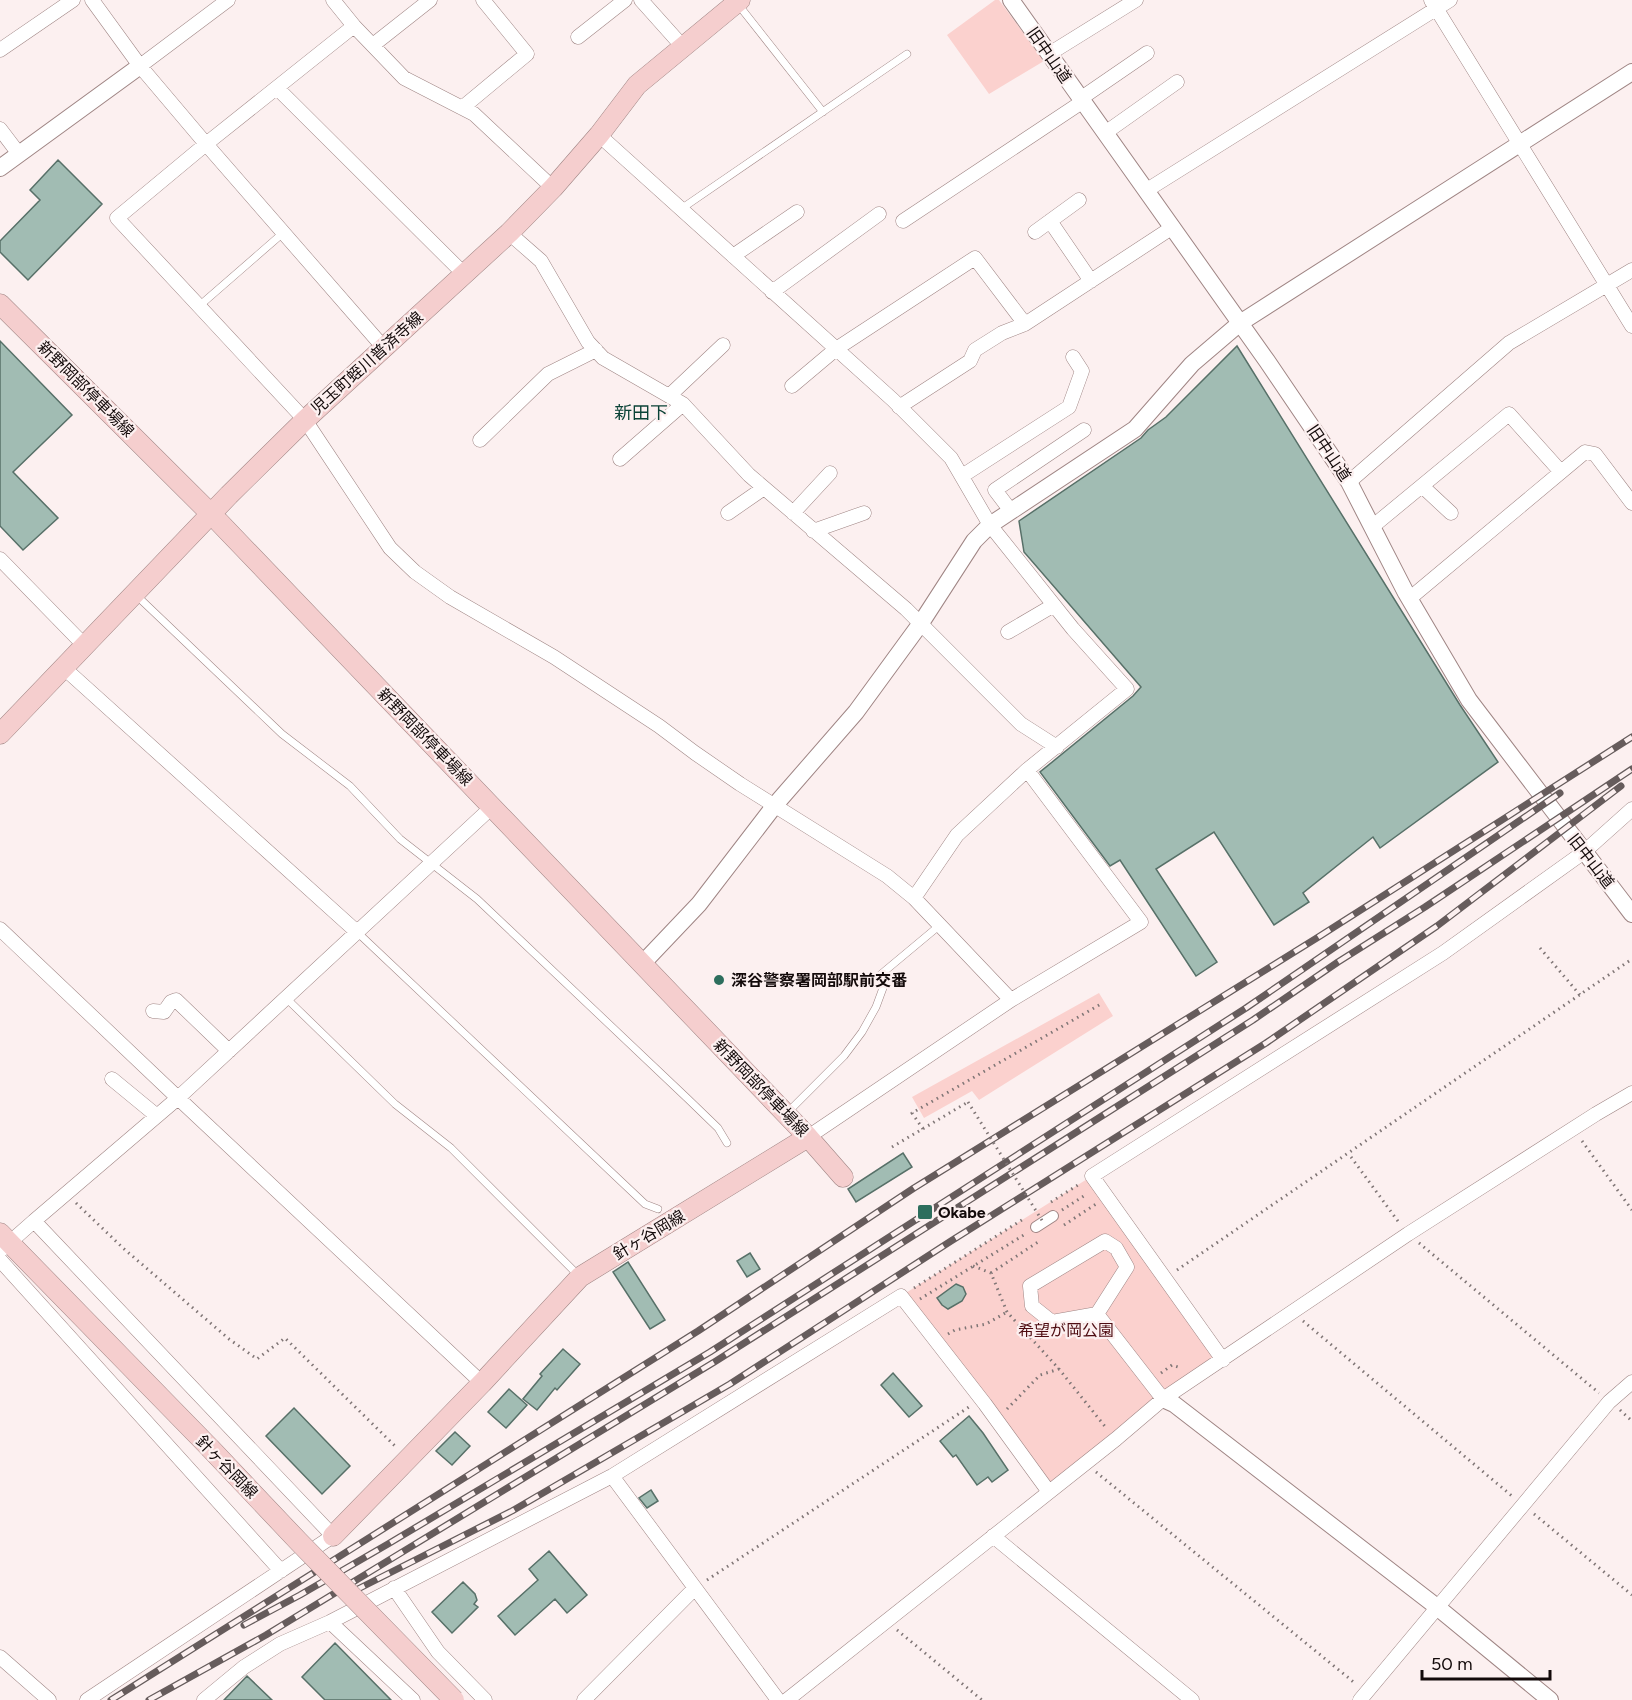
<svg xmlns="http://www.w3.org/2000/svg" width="1632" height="1700" font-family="Figtree,'Noto Sans JP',sans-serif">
<rect width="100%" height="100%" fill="#fcf0f0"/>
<path fill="#fbd1ce" d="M995,0H999L1044,61L989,94L947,35Z
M1099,993L1113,1016L979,1100L972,1091L924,1118L912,1097Z
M1092,1176L1223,1360L1049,1492L901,1296Z"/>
<path fill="#a1bcb3" stroke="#577068" stroke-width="1.5" d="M58,160L102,204L28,280L0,252V241L40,200L30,190Z
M0,341L72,415L13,472L58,518L23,550L0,526Z
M1237,346L1460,705L1498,762L1380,848L1373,837L1303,893L1309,902L1274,925L1214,832L1156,869L1217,962L1196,976L1120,860L1110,866L1040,772L1133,696L1141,687L1024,552L1019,521L1141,438L1148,430L1166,417Z
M903,1153L912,1167L856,1202L848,1189Z
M750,1253L760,1269L747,1277L737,1261Z
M628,1262L665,1320L650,1329L613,1272Z
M956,1284L963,1287L966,1294L962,1301L948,1309L942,1305L937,1298Z
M563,1349L580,1364L557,1390L555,1388L537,1410L523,1399L542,1376L540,1374Z
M893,1373L922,1406L909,1417L881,1385Z
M509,1389L527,1405L506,1428L488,1412Z
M294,1408L350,1466L322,1494L266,1436Z
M969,1416L983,1433L1008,1470L992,1482L988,1477L977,1485L956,1455L953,1457L940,1441Z
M455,1432L470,1446L452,1465L436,1451Z
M651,1490L658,1501L647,1508L639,1498Z
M549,1551L587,1595L567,1613L555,1599L515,1635L498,1616L538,1580L529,1569Z
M463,1582L475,1594L477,1600L474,1604L478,1607L452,1633L432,1612Z
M335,1643L391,1700H325L302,1677Z
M247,1676L272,1700H224Z"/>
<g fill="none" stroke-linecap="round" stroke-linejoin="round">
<defs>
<path id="service" d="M737,3L823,112
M681,209L907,54
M198,307L283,233
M136,595L282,734L350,786L400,839L477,899L688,1099L718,1128L727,1143
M357,932L645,1204L658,1209
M286,998L395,1104L451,1148L578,1275
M788,1112L844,1056L862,1032L876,1007L883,988L880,975L940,925"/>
<path id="pedestrian" d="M1036,1227L1053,1216"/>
<path id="minor" d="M92,0L140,66L206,144L384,348
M333,0L354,26L404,78L474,114L553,188
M641,0L683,47
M1431,0L1632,326
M354,26L206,144L117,218L305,420L390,548L415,572L450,597L554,657L659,726L695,753L740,784L887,876L914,898L1011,1000
M578,37L625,0
M373,45L430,0
M0,50L73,0
M1049,54L1136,0
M140,66L228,0
M277,88L465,275
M1080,99L1147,53
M462,108L527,54L483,0
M0,129L19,154
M1105,133L1177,82
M599,135L893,400L951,458L990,525L1073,629L1127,689L1027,770L957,835L914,898
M1147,190L1450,0
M903,221L1082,102
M1050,221L1091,281
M1035,232L1079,200
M509,233L541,261L588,342L603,358L683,404L749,475L906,609L1021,724L1057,747
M733,256L797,212
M772,292L879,214
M792,386L836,349L975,258L1025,324L1173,227
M669,396L723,345
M899,407L970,361L975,350L1002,333L1025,324
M480,440L548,374L596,350
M620,459L683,404
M962,476L1069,407L1082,371L1073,357
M1349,482L1509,343L1632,270
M1422,486L1451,513
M1011,511L995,490L1084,430
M728,513L764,488
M793,513L830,473
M1372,527L1509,414L1561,472
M813,531L864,513
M0,559L84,645
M1409,599L1585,452L1595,454L1632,503
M1008,632L1054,605
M64,668L357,932
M0,929L178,1098L482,1383
M153,1011L164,1012L171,1002L176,1000L229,1051
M112,1079L157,1116
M808,1137L1011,1000L1141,922L1027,770
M34,1221L178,1098L492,807
M0,1251L34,1221L333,1536L87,1700
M0,1260L281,1571
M1097,1314L1127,1267L1116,1248L1105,1241L1030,1286L1032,1306L1052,1322L1097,1314L1163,1399
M1223,1360L1092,1176L1443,953L1584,852L1632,809
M612,1476L778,1700
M993,1536L1192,1700
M394,1588L438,1652L485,1700
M330,1622L413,1700
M0,1657L49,1700
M204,1700L244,1667L280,1644L330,1622L612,1476L901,1296L985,1404L1049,1492
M584,1700L695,1588
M787,1700L1116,1439L1163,1399L1408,1234L1596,1114L1632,1093
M1360,1700L1609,1402L1632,1382"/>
<path id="tertiary" d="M1011,0L1267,361L1349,482L1406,593L1469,700L1632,914
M0,168L140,66
M642,964L699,904L775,805L856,712L921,623L974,541L990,525L1135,429L1192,364L1240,323L1632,72
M1163,1399L1174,1404L1437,1607L1550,1700"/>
<path id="secondary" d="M0,304L219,522L808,1137L843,1177
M0,734L229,495L305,420L509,233L553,188L599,135L637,85L740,0
M0,1233L210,1448
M333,1536L482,1383L580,1277L808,1137"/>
</defs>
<use href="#service" stroke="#9f8584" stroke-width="8"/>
<use href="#pedestrian" stroke="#9f8584" stroke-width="12"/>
<use href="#minor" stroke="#9f8584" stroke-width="15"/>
<use href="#tertiary" stroke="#9f8584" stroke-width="18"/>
<use href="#secondary" stroke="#9f8584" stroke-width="21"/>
<path stroke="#7f7575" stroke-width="3" stroke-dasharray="1.5 4.5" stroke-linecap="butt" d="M1540,948L1580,995
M923,1129L912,1113L1101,1004
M1582,1141L1632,1210
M892,1147L968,1102
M1351,1157L1400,1224
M1051,1202L1081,1183
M76,1203L123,1248L229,1339L257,1359L285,1338L395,1446
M1062,1210L1087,1194
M1064,1225L1096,1204
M1419,1243L1599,1393
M973,1266L991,1273L1007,1312L1059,1369L1107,1429
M1177,1270L1632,959
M991,1273L1041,1240
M914,1288L1025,1218
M920,1299L1027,1233
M1303,1321L1512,1496
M948,1334L955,1330L986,1324L1007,1312
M1161,1373L1172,1365L1181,1368
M1007,1409L1040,1375L1059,1369
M1620,1410L1632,1421
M1096,1472L1356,1684
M1534,1514L1632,1595
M707,1580L969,1407
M897,1630L982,1700"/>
<use href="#service" stroke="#fff" stroke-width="7"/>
<use href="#pedestrian" stroke="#fff" stroke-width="10"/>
<use href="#minor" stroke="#fff" stroke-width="14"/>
<use href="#tertiary" stroke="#fff" stroke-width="16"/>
<use href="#secondary" stroke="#f5cece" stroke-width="20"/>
<defs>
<path id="rail" d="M352,1592L512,1511L730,1384L951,1241L1266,1043L1437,926L1621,786
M244,1625L300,1595L388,1544L710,1352L1246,1008L1560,793
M111,1700L698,1331L914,1188L1320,936L1632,737
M149,1700L266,1635L716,1361L1253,1020L1338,962L1425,907L1632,769"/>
</defs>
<use href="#rail" stroke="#665c5c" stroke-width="7"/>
<use href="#rail" stroke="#fcf0f0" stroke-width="4.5" stroke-dasharray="14" stroke-linecap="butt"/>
<defs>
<path id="secondary-bridge" d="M210,1448L299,1542L454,1700"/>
</defs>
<use href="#secondary-bridge" stroke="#9f8584" stroke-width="21" stroke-linecap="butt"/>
<path stroke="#7f7575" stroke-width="3" stroke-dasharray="1.5 4.5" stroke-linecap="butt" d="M968,1102L1043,1222"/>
<use href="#secondary-bridge" stroke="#f5cece" stroke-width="20"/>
</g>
<g fill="#2d6e5d" stroke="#fcf0f0" stroke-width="2">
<circle cx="719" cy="980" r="6"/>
<rect x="917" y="1204" width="16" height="16" rx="3"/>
</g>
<g text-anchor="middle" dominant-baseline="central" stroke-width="4.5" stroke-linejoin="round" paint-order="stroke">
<g font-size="16" fill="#130a0a" stroke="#fcf0f0">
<text transform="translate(1049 55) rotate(55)">旧中山道</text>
<text transform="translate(367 363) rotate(-42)">児玉町蛭川普済寺線</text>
<text transform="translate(86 389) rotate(45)">新野岡部停車場線</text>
<text transform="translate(1329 453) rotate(56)">旧中山道</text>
<text transform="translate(425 737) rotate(46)">新野岡部停車場線</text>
<text transform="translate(1591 861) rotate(52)">旧中山道</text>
<text transform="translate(761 1088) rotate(46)">新野岡部停車場線</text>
<text transform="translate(649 1235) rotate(-31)">針ヶ谷岡線</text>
<text transform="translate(227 1467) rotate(46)">針ヶ谷岡線</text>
</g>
<g font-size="16" font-weight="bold" fill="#130a0a" stroke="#fcf0f0" text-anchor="start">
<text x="731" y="980">深谷警察署岡部駅前交番</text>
<text x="938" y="1212">Okabe</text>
</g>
<g font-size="16" fill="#4e0d12" stroke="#fcf0f0">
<text x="1066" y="1330">希望が岡公園</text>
</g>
<g font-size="18" fill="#0a4236" stroke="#fcf0f0">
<text x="641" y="413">新田下</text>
</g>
</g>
<path d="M1422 1670v9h128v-9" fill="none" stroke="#130a0a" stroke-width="3"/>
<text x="1431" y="1670" font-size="18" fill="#130a0a" stroke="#fcf0f0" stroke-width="4.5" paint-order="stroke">50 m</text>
</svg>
